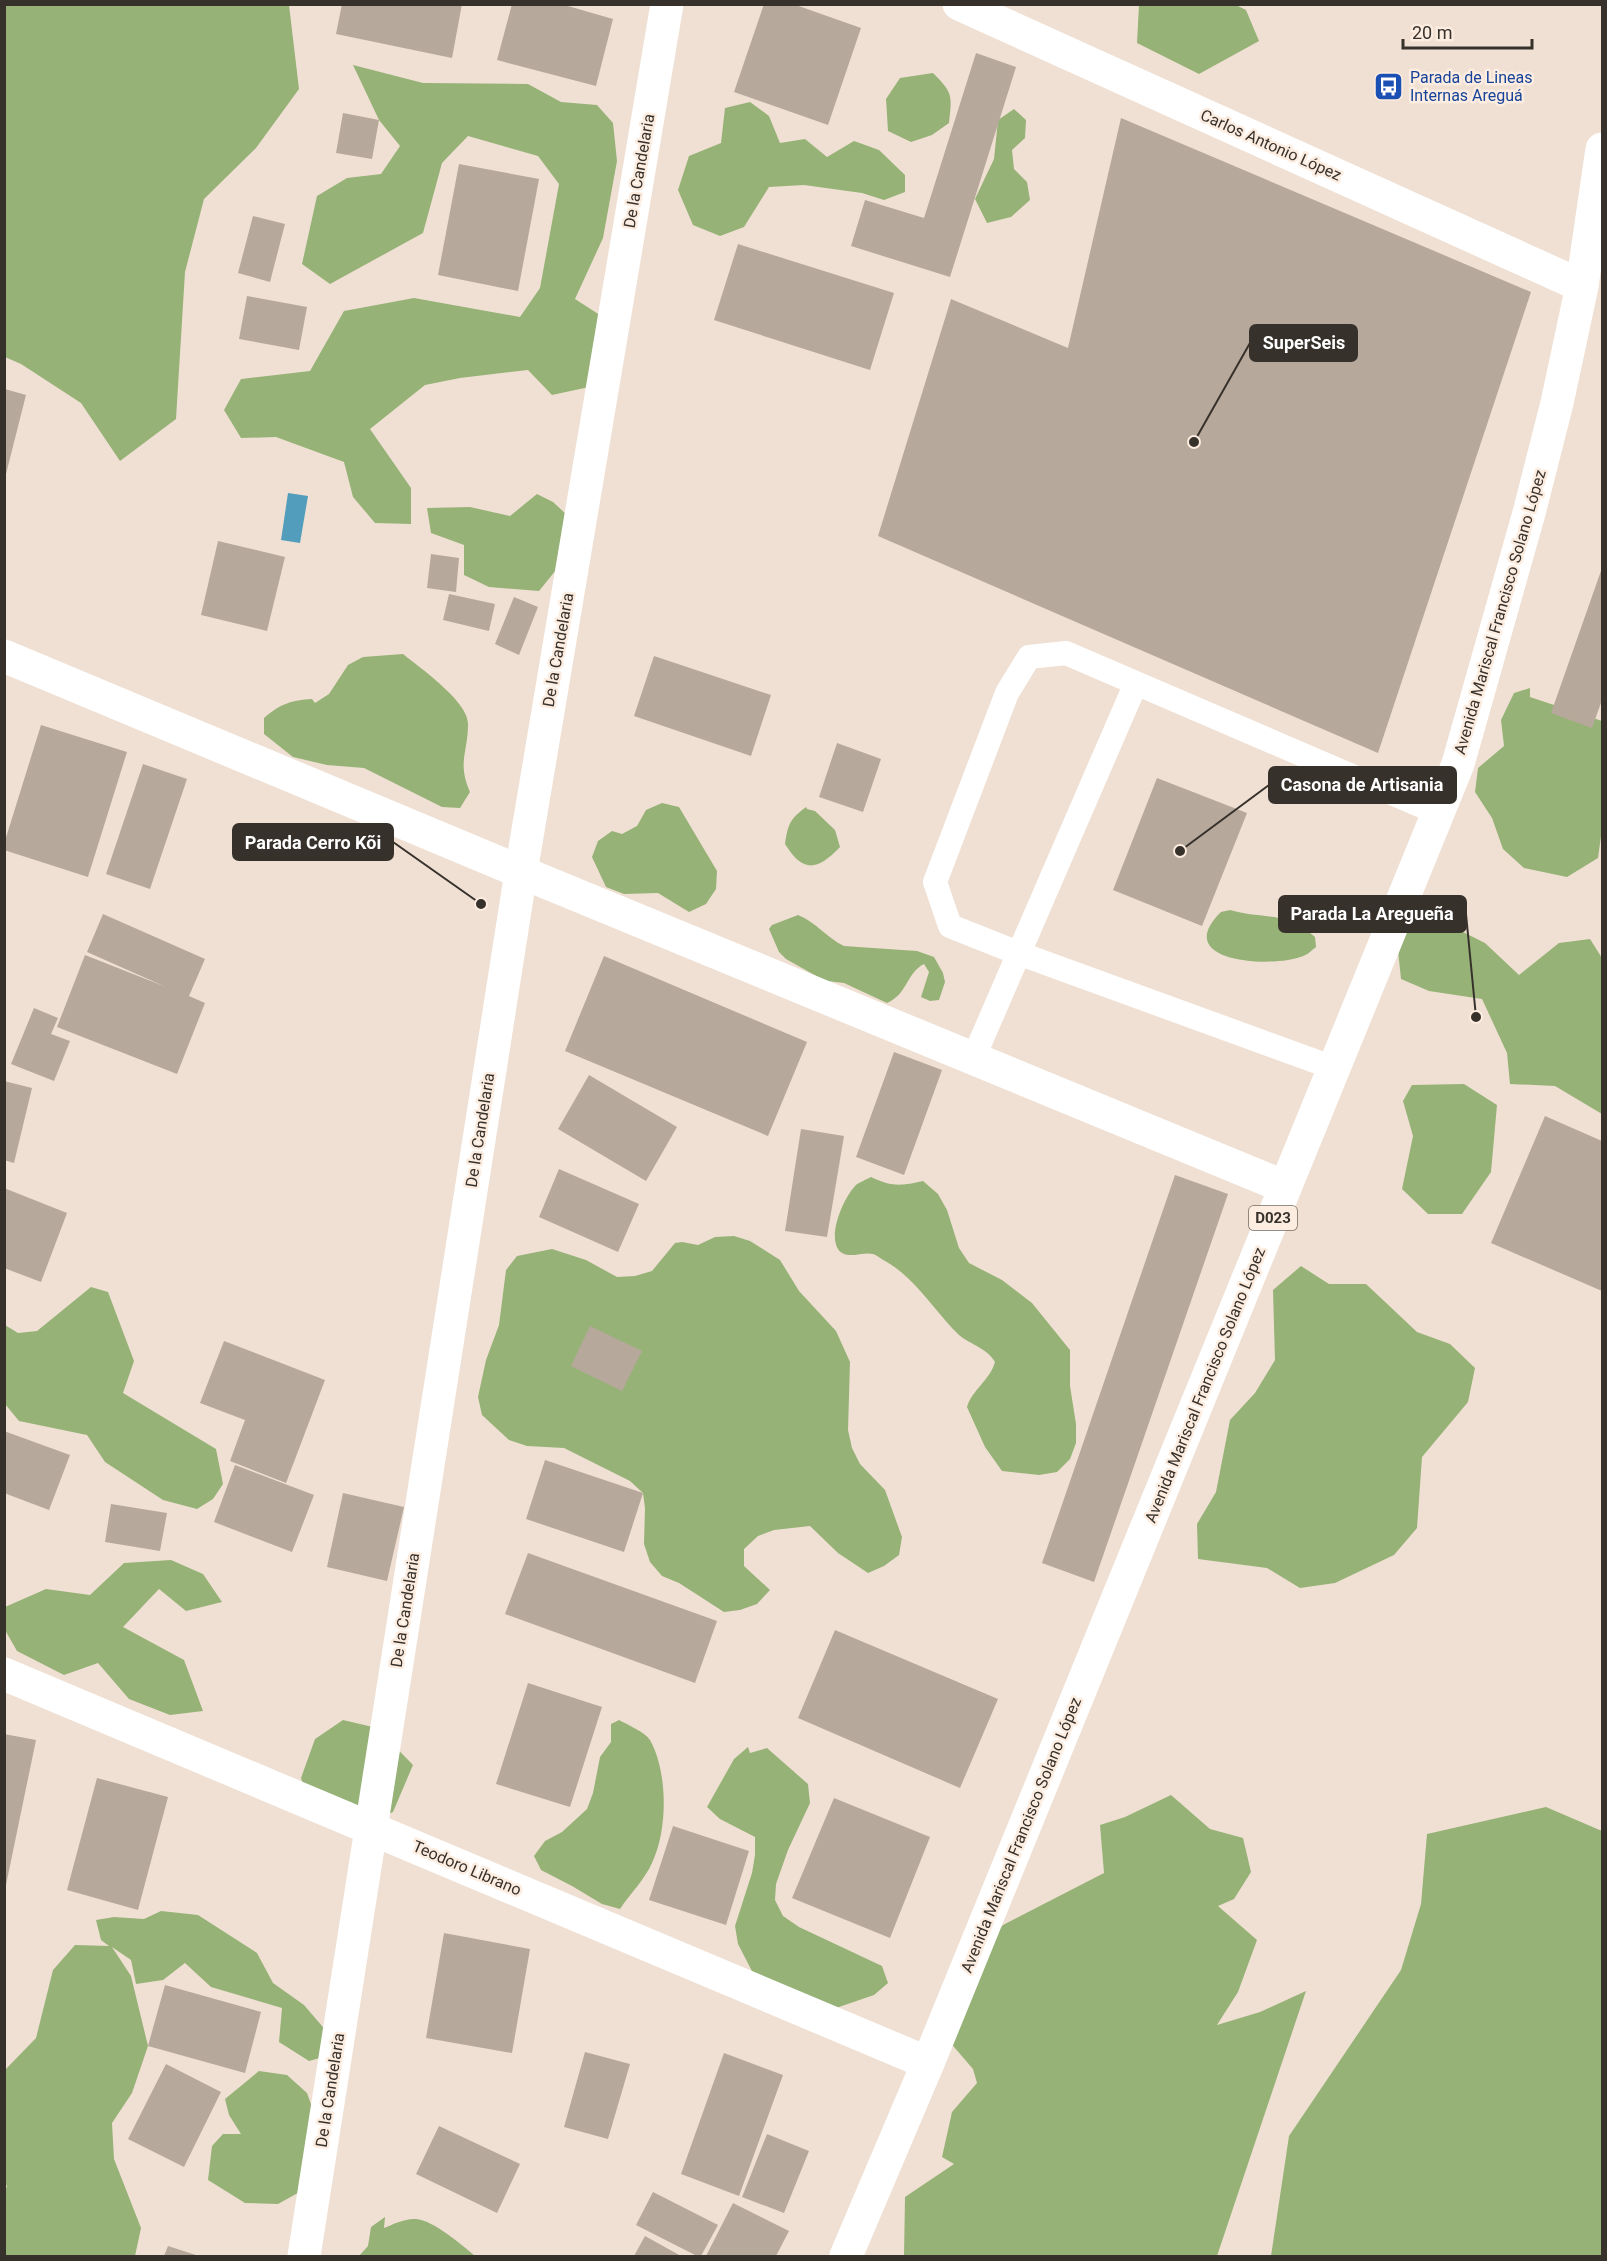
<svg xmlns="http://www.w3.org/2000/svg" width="1607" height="2261" font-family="Roboto,sans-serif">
<rect width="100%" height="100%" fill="#f0e0d3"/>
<path fill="#96b277" d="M5,4L289,5L299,89L256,148L204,199L185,272L176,419L120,461L81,403L21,364L5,357Z
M1139,5H1236L1246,10L1259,41L1199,74L1137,43Z
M353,65L423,83L528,84L561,102L597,105L613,123L617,161L603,238L575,299L606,319L589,387L552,395L528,370L460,378L425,385L370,429L411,488V524L375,523L353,497L344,462L276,437L241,438L224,410L241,379L310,371L344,311L414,298L520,317L540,288L559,184L538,156L468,136L442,163L423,233L330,284L302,264L317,196L347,178L381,174L400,146L379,120Z
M933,73C953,93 952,95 949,123L932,135L911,142L888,131L886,99L900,78Z
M750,102L769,116L780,143L805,139L827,157L854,141L879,150L905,175V192L884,200L862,193L804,185L769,187L744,227L720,236L693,225L678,190L689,156L721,143L725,108Z
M1014,109L1026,120L1025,138L1012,150L1014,169L1027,182L1030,200L1011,217L987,223L975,199L994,159L998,120Z
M537,494L553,502L568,516L556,570L539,591L489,587L464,575V545L431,533L427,508L470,507L510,516Z
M403,654C419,667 469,702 468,724C468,753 457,762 470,792L460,808L442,807L364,768L327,765L293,757L264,734V718C280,704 292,700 312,699L315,703L329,694L348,665L363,657Z
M1530,688V697L1602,721V829L1598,858L1567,877L1524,868L1503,849L1492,818L1475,792L1478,768L1504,746L1501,720L1514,693Z
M662,803L679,807L717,871L716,889L706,904L689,912L658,893L624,894L606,887L592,857L598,841L612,831L622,834L637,826L646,810Z
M806,807L807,809L815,811L835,830L840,847C817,871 803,873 785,844C788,824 790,819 806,807Z
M1230,910C1264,920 1286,910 1315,937L1316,947C1311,951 1306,956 1300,957C1270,968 1170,962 1221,912Z
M798,915C816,922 827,938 844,946L917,951L934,957L943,973L945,982L939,1000L930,1001L921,997L929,972L924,964C906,973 908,994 887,1003L844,983L827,981L818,977L786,959L779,952L769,929L772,925Z
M1437,919L1485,943L1519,975L1559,943L1590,939L1602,958V1114L1555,1086L1510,1084L1507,1053L1482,999L1429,991L1401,979L1396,931Z
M1464,1084L1497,1105L1491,1172L1462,1214H1428L1402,1189L1413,1136L1403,1101L1412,1085Z
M871,1177C892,1187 901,1186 923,1181L938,1194L947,1210L959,1248L969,1263L1002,1280L1032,1303L1070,1350V1386L1076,1424V1443L1070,1459L1057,1472L1039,1475L1002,1471L985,1447L967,1407C972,1390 990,1380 995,1362C987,1348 971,1345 959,1335C934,1311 916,1278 885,1261C881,1259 877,1255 873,1254C862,1251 846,1261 838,1249C828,1233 844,1198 855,1186C859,1182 866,1180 871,1177Z
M734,1236L750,1241L780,1260L799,1291L836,1331L850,1362L848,1430L852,1448L860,1464L885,1490L902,1537L899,1555L884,1566L868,1573L838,1553L810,1526L774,1530L758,1536L744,1549V1566L770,1590L757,1604L740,1610L724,1612L679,1583L662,1576L650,1562L644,1544L645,1508L643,1493L630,1481L564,1448L527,1446L509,1440L482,1415L478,1397L486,1360L499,1325L506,1270L517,1256L552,1249L586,1260L617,1277L635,1276L652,1271L675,1243L682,1242L698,1245L715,1237Z
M1301,1266L1329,1284H1366L1417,1332L1450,1344L1475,1368L1468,1402L1422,1457L1417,1528L1394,1555L1335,1583L1300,1588L1267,1568L1198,1559L1197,1524L1216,1492L1230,1420L1255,1393L1275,1360L1273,1290Z
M91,1287L108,1292L134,1361L123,1393L216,1449L223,1484L213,1499L197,1509L163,1500L105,1462L87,1435L19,1421L5,1404V1325L18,1333L37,1331Z
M171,1560L203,1574L222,1602L186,1611L159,1589L123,1627L184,1660L203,1711L170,1715L129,1699L98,1663L64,1675L17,1651L5,1630V1607L46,1589L90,1595L124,1563Z
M343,1720L377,1728L413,1765L393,1812L361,1826L310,1808L301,1778L315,1739Z
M619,1720C628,1725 645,1732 650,1740C668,1772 668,1830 652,1863C645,1879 630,1894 620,1909L602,1904L572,1886L541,1870L534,1856L545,1841L562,1832L587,1809L593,1793L600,1757L611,1742V1724Z
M748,1747L750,1753L767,1748L808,1784L810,1803L788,1850L776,1884L775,1900L783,1916L799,1927L882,1966L888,1983L874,1995L836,2008L755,1977L738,1944L735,1926L752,1873L755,1855V1837L720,1819L707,1807L734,1759Z
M1171,1795L1210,1829L1243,1838L1251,1872L1234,1899L1218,1906L1257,1940L1238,1992L1217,2025L1260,2012L1306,1991L1217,2256H904L905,2197L954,2164L942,2157L952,2112L977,2083L973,2069L942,2033L956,1968L1003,1925L1104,1873L1100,1825L1125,1817Z
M1546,1807L1602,1831V2256H1271L1289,2136L1401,1970L1421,1904L1427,1834Z
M161,1911L198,1915L257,1953L273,1983L304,2005L328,2033L334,2054L309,2061L279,2042L282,2008L211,1987L185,1963L163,1980L136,1984L131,1960L112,1947L131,1976L148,2046L132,2093L112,2123L114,2159L141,2228L135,2256H5L4,2193L7,2186L4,2182V2071L36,2038L53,1970L75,1945L109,1946L101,1940L96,1920L114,1917L144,1919Z
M259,2071L287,2075L307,2093L322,2135L314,2184L278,2204L245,2203L208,2180L212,2146L223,2134H241L229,2115L225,2099Z
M385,2217L384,2228C393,2224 406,2218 416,2219C433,2220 462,2245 475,2256H359L368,2246L371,2227Z"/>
<path fill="#539dbc" d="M288,493L308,496L300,543L281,540Z"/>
<path fill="#b7a89c" d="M342,4H462L452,58L336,34Z
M512,4H561L613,19L596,86L497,60Z
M764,4H793L861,28L828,125L734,92Z
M976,53L1016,67L950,277L851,246L865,200L924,218Z
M343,113L379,120L372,159L336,153Z
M1121,118L1531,292L1378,753L878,536L951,299L1068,348Z
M459,164L539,179L518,291L438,275Z
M253,216L285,224L270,282L238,273Z
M738,244L894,293L870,370L714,320Z
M247,296L307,307L299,350L239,339Z
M5,389L26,395L5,478Z
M218,541L285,557L267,631L201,615Z
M431,554L459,558L456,592L427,588Z
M1602,568V700L1592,728L1551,713Z
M449,594L495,604L489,631L443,620Z
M514,597L538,607L519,655L495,644Z
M654,656L771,695L751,756L634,716Z
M41,725L127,752L88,877L4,850V844Z
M837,743L881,759L863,812L819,797Z
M143,764L187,779L150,889L106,874Z
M1157,778L1247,813L1202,926L1113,890Z
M103,914L205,959L189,996L205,1003L177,1074L57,1027L85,955L166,987L87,952Z
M604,956L807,1042L768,1136L565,1051Z
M34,1008L58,1018L51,1034L70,1041L54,1081L11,1064Z
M894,1052L942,1070L904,1175L856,1157Z
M589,1075L677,1127L646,1181L558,1129Z
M4,1081L32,1088L14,1163L4,1160Z
M1545,1116L1602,1141V1291L1491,1243Z
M801,1129L844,1136L827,1237L785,1231Z
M559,1169L639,1204L618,1252L539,1217Z
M1175,1175L1228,1194L1094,1582L1042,1563Z
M4,1188L67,1213L41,1282L4,1268Z
M590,1326L642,1351L622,1391L571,1366Z
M224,1341L325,1380L286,1483L230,1461L245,1420L200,1403Z
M4,1431L70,1455L49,1510L4,1493Z
M545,1460L643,1493L624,1552L526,1519Z
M235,1465L314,1495L292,1552L214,1522Z
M343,1493L404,1507L387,1581L327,1567Z
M111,1504L167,1513L160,1551L105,1542Z
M528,1553L717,1621L695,1683L505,1614Z
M835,1630L998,1699L960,1788L798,1718Z
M528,1683L602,1707L570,1807L496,1784Z
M4,1734L36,1740L6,1885H4Z
M97,1778L168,1797L138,1910L67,1890Z
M834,1798L930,1837L890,1938L792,1898Z
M673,1826L749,1851L726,1925L649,1900Z
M444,1933L530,1949L512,2053L426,2038Z
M165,1985L261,2012L245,2073L148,2046Z
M585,2052L630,2064L608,2139L564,2127Z
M724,2053L783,2075L739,2196L681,2174Z
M166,2064L221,2092L184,2167L128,2139Z
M439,2126L520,2164L497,2213L416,2174Z
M767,2134L809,2151L784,2213L742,2197Z
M653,2192L718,2225L701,2256H697L636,2225Z
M733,2203L789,2231L776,2256H706Z
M645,2236L681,2256H634Z
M168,2246L199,2256H164Z"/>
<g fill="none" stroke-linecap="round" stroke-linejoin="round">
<path stroke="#fff" stroke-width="24" d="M973,1059L1136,683
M1334,1068L1018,953L950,926L935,882L1007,693L1029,657L1066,653L1438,813"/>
<path stroke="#fff" stroke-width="33" d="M959,4L1582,286
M4,656L521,872L1285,1187
M304,2256L521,872L667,4"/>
<path stroke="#fff" stroke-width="33" d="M4,1674L928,2063"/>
<path stroke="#fff" stroke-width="33" d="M846,2256L928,2063L1458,764L1529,513L1557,403L1582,286L1602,149"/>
</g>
<defs>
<symbol id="bus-square" viewBox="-11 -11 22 22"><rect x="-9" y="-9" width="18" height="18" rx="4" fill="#1a4fb4" stroke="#fdede0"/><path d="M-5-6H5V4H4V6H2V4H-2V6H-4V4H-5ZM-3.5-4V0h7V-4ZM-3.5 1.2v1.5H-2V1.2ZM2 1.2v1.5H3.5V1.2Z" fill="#fff"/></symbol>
</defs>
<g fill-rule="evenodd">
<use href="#bus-square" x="1372" y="70" width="33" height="33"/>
</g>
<g text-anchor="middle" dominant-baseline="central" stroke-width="5" stroke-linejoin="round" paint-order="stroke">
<rect fill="#fdede0" stroke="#726962" stroke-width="1.5" x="1249" y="1206" width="48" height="24" rx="4.5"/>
<g font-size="15" font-weight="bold" fill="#37312c">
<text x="1273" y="1218">D023</text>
</g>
<g font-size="16" fill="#164399" stroke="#fdede0" text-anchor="start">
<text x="1410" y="77">Parada de Lineas<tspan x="1410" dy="18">Internas Areguá</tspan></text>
</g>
<g font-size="16" fill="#37312c" stroke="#fdede0">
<text transform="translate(1271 145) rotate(24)">Carlos Antonio López</text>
<text transform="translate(639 171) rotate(-80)">De la Candelaria</text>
<text transform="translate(1500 612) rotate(-74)">Avenida Mariscal Francisco Solano López</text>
<text transform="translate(558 650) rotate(-80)">De la Candelaria</text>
<text transform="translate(480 1130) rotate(-81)">De la Candelaria</text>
<text transform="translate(1205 1385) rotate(-68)">Avenida Mariscal Francisco Solano López</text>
<text transform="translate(405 1610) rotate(-81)">De la Candelaria</text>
<text transform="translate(1021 1835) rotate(-68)">Avenida Mariscal Francisco Solano López</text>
<text transform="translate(467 1868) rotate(23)">Teodoro Librano</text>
<text transform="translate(330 2090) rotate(-81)">De la Candelaria</text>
</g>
</g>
<path fill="none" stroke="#37312c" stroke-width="2" d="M1194 442L1250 343M1180 851L1269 785M481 904L393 842M1476 1017L1466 914"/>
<g fill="#37312c" stroke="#fdede0" stroke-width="2">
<circle cx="1194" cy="442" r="6"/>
<circle cx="1180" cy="851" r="6"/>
<circle cx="481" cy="904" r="6"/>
<circle cx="1476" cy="1017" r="6"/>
</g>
<g fill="#37312c" stroke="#37312c" stroke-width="2">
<rect x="1250" y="325" width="107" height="36" rx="6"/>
<rect x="1269" y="767" width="187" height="36" rx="6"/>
<rect x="233" y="824" width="160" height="36" rx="6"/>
<rect x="1279" y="896" width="187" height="36" rx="6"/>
</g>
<g font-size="18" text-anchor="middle" font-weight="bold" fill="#fff">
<text x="1304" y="349">SuperSeis</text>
<text x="1362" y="791">Casona de Artisania</text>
<text x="313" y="849">Parada Cerro Kõi</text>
<text x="1372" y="920">Parada La Aregueña</text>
</g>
<rect width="1607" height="2261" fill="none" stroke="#37312c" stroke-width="12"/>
<path d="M1403 39v9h129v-9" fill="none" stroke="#37312c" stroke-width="3"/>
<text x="1412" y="39" font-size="18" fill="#37312c" stroke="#fdede0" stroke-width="4.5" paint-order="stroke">20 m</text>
</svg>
